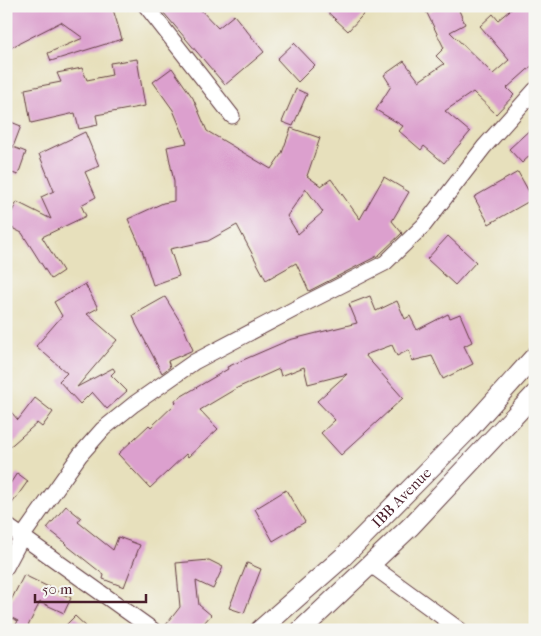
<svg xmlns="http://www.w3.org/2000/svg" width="541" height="636" font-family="'IM FELL French Canon',serif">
<rect width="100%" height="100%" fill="#f6f6f2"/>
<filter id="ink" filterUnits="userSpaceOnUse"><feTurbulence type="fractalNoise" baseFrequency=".02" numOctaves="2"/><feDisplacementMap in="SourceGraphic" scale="10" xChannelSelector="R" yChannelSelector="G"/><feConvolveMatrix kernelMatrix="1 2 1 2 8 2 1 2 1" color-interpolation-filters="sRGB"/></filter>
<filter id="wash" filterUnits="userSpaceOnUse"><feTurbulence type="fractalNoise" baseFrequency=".0096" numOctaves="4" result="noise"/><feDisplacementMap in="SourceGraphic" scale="20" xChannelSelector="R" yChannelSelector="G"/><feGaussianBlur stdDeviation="1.12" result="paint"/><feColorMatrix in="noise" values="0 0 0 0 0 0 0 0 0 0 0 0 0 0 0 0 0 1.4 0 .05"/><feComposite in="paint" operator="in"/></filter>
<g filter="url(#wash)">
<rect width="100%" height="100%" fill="#e7e0bc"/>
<g id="blocks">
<path fill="#dca0ce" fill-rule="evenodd" d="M17,6H112L122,39L51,61L48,53L83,38L61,22L6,50V12Z
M168,6H197L218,28L234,15L264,52L225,85L163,12Z
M321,6H371L348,31Z
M440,6H457L465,24L450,32L493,74L509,60L480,26L493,14L498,20L515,6H535V63L507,88L514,95L496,114L473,92L445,111L470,132L444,163L424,146L421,150L399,131L403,126L376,110L391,86L384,75L404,61L419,81L444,64L436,56L444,48L426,11L429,12Z
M294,43L315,65L298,82L277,59Z
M137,59L145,106L96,115L98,125L79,129L75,113L31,123L25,89L61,82L57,73L82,68L87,80L112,75L110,63Z
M172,68L193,98L207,131L271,169L282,153L291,128L320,138L307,176L321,186L331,179L360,219L384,177L409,192L392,221L402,233L379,255L309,291L296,263L266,280L237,225L208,241L170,249L179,276L153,285L142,250L128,219L163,203L174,201V182L167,147L187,143L173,110L153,82ZM306,189L323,212L298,234L287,216Z
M296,89L307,94L293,126L282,122Z
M6,120L21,126L13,147L26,152L18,175L6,171Z
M535,125V151L522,163L509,149Z
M85,132L99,166L85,172L96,197L81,205L86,216L42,237L63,271L51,279L22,233L6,225V223L17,202L51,219L41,197L54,191L39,154Z
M518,172L533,199L489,224L474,197Z
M448,236L476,262L455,285L427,259Z
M85,284L98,308L87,314L117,340L77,387L113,368L115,371L111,375L127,391L107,409L92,392L80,404L59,381L67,373L36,346L62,316L54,302Z
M370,296L376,311L397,301L405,319L410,316L417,330L448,314L450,318L460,314L472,342L464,346L473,364L443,379L432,356L412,361L409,350L397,356L392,345L365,355L403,398L341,455L321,433L335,420L317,401L347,374L308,384L304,367L281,376L279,369L237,388L200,410L218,429L188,457L186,454L150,488L118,454L149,425L151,427L176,403L175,400L228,369L227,367L289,340L357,323L349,304Z
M165,297L183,326L193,350L168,361L170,367L162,373L136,324L133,315Z
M35,398L53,412L42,427L37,423L6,450V406L18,420Z
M17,473L28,481L6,512V490Z
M286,490L305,522L273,541L255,509Z
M66,506L81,518L78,522L113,550L118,537L140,545L124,587L103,579L104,575L65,544L66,543L47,528Z
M209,560L223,567L213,589L196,581L199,605L211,615L198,630H162L180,607L176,563Z
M247,563L261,569L244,613L229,608Z
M24,575L71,598L64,613L40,602L26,630H13L18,621L6,615V610Z
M75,616L90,630H61Z"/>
</g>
</g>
<g filter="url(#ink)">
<use href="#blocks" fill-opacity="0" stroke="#623c41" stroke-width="1"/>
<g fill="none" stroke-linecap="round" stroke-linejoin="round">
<defs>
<path id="minor" d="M146,6L232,116
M6,525L153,630
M371,565L460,630
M6,567L22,537L80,455L103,429L134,404L194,362L308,302L385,263L424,225L484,147L535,90"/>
<g id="major">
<path id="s1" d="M260,630L343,557L470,428L535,356"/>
<path d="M301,630L411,526L535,394"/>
</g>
</defs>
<use href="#minor" stroke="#623c41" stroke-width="17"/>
<use href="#major" stroke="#623c41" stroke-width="21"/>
<use href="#minor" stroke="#fff" stroke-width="15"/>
<use href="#major" stroke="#fff" stroke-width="19"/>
</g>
</g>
<g text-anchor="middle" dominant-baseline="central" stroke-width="4.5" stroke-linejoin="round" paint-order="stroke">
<g font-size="15" fill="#4a1f2b" stroke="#f6f6f2">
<text stroke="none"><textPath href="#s1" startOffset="194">IBB Avenue</textPath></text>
</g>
</g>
<rect width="541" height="636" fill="none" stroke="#f6f6f2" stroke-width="25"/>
<path d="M35 594v8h111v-8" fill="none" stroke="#4a1f2b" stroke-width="2.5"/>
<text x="42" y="594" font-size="15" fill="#4a1f2b" stroke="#f6f6f2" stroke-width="4" paint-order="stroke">50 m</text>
</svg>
